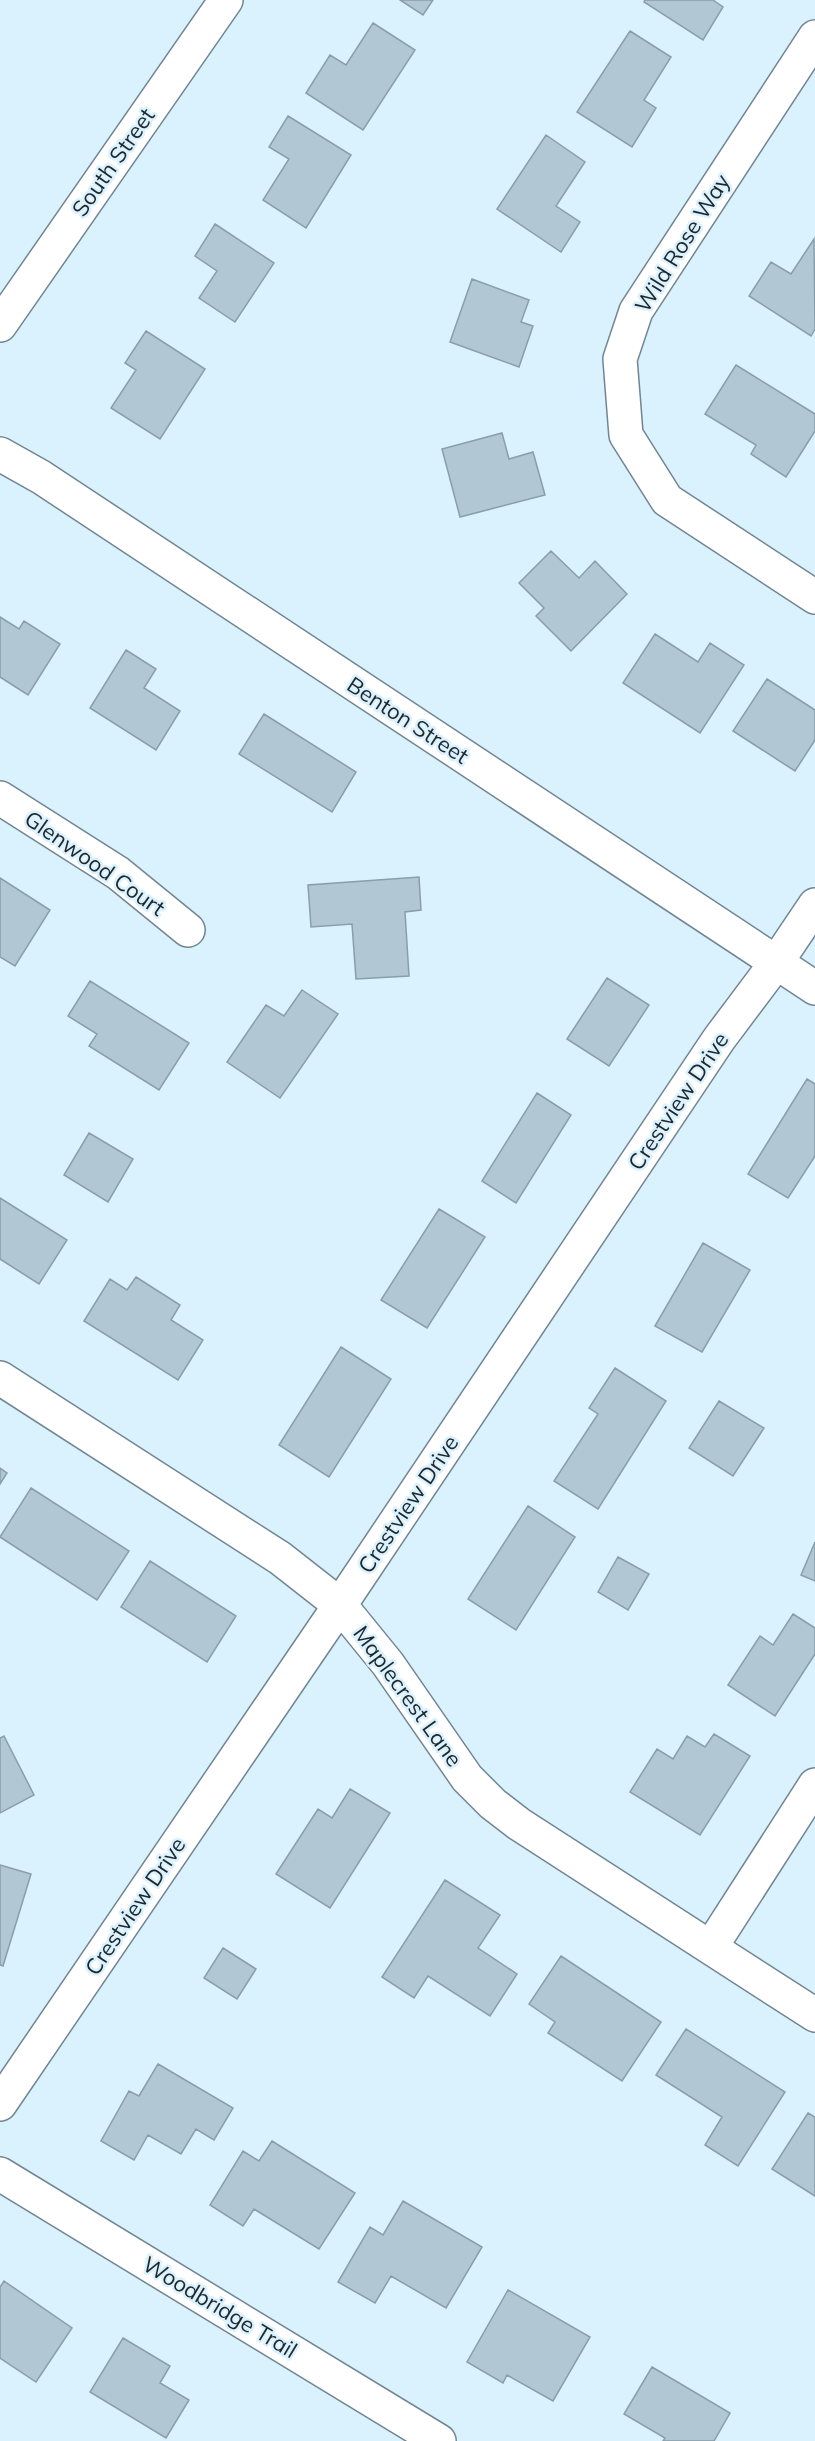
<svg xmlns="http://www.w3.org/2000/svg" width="815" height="2441" font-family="Mulish,sans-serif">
<rect width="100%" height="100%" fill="#daf1fe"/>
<path fill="#b1c7d4" stroke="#899eaa" stroke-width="1.5" d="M400,0H433L423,15Z
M645,0H713L723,7L703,40L644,2Z
M373,23L415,50L363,130L306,93L330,55L346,65Z
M630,31L671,57L644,100L656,108L632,147L577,112Z
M288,116L351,155L306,228L263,200L289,159L269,147Z
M546,135L585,162L556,206L580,222L561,252L497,209Z
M215,224L274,263L235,322L199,298L217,271L195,256Z
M814,239L815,329L811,336L749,296L771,262L791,274Z
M472,279L529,300L521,322L533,326L519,367L450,342Z
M146,331L205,369L160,439L111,408L136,370L125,363Z
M736,365L815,414V431L786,477L751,454L756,445L705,414Z
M502,433L509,459L533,452L545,495L460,517L442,449Z
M551,551L579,578L595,561L627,594L571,651L536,616L544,608L519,583Z
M0,617L19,629L24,621L60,644L28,695L0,677Z
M655,634L698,662L710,643L744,665L700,733L623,683Z
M126,650L156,669L144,688L180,711L156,750L90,708Z
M767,679L815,710V740L795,771L733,731Z
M264,714L356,772L332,812L239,754Z
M419,877L421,910L405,912L409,976L356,979L352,924L311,927L308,885Z
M0,878L50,910L15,966L0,957Z
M607,978L649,1005L609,1066L567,1039Z
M90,981L189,1043L159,1090L89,1046L97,1034L68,1016Z
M302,990L338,1014L280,1098L227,1062L266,1005L284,1016Z
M807,1079L815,1084V1156L788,1198L748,1174Z
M537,1093L571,1115L516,1203L482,1181Z
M89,1133L133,1159L108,1202L64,1175Z
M0,1198L67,1240L39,1284L0,1259Z
M439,1209L485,1237L427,1328L381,1300Z
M703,1243L750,1270L702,1352L655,1326Z
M136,1277L180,1305L171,1320L203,1340L178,1380L84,1321L110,1279L127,1290Z
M341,1347L391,1379L329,1477L279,1445Z
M615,1368L666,1401L598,1509L554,1481L598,1414L589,1408Z
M719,1401L764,1428L733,1476L689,1448Z
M0,1468L7,1473L0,1484Z
M31,1488L129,1551L97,1600L0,1537Z
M528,1506L575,1537L516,1630L468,1599Z
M815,1542V1581L801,1575Z
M618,1557L649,1574L628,1610L598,1592Z
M150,1561L236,1616L207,1662L121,1607Z
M793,1614L815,1628V1654L775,1716L728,1685L760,1636L773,1645Z
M714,1734L750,1756L700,1835L630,1792L657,1749L673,1759L687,1736L705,1747Z
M4,1736L34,1795L0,1813V1738Z
M350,1789L390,1813L330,1908L276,1874L318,1809L332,1818Z
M0,1865L31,1874L3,1966L0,1965Z
M445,1880L500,1915L478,1948L517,1974L490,2016L428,1976L414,1998L382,1977Z
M223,1948L256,1969L237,1999L204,1978Z
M561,1956L661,2022L622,2081L548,2033L555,2022L529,2004Z
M686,2029L785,2092L738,2166L705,2145L722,2117L656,2075Z
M158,2064L233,2108L214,2140L196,2129L181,2154L148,2135L134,2160L101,2141L129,2091L139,2096Z
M808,2113L815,2117V2196L772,2169Z
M272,2141L355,2193L319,2249L254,2209L243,2226L210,2205L243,2151L259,2161Z
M403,2201L482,2247L446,2308L391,2276L375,2303L338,2282L370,2227L383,2235Z
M4,2281L72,2328L36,2382L0,2358V2287Z
M508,2290L590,2337L553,2401L507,2375L503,2383L467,2362Z
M123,2338L170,2366L160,2383L189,2400L166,2438L90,2392Z
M652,2367L730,2413L714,2441H663L665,2438L624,2414Z"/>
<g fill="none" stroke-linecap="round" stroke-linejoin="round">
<defs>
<path id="street" d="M815,37L636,311L620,359L626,435L667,500L815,597
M0,325L226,0
M0,454L41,477L815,988
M0,798L118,873L188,930
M0,1378L280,1558L340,1605L388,1664L467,1778L493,1804L519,1824L815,2015
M711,1947L815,1785
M0,2104L340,1605L719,1039L776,963L815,905
M0,2174L439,2441"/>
</defs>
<use href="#street" stroke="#718692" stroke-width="36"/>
<use href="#street" stroke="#fff" stroke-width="33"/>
</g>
<g text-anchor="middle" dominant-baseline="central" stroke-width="5" stroke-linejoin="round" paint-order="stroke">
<g font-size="22" fill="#1d262b" stroke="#daf1fe">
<text transform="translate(113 162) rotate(-55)">South Street</text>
<text transform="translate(682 243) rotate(-58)">Wild Rose Way</text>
<text transform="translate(408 720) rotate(33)">Benton Street</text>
<text transform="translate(95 863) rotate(35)">Glenwood Court</text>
<text transform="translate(678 1101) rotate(-56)">Crestview Drive</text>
<text transform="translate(408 1504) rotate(-56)">Crestview Drive</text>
<text transform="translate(408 1696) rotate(54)">Maplecrest Lane</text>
<text transform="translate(135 1906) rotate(-56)">Crestview Drive</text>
<text transform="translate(220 2307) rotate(31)">Woodbridge Trail</text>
</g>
</g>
</svg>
